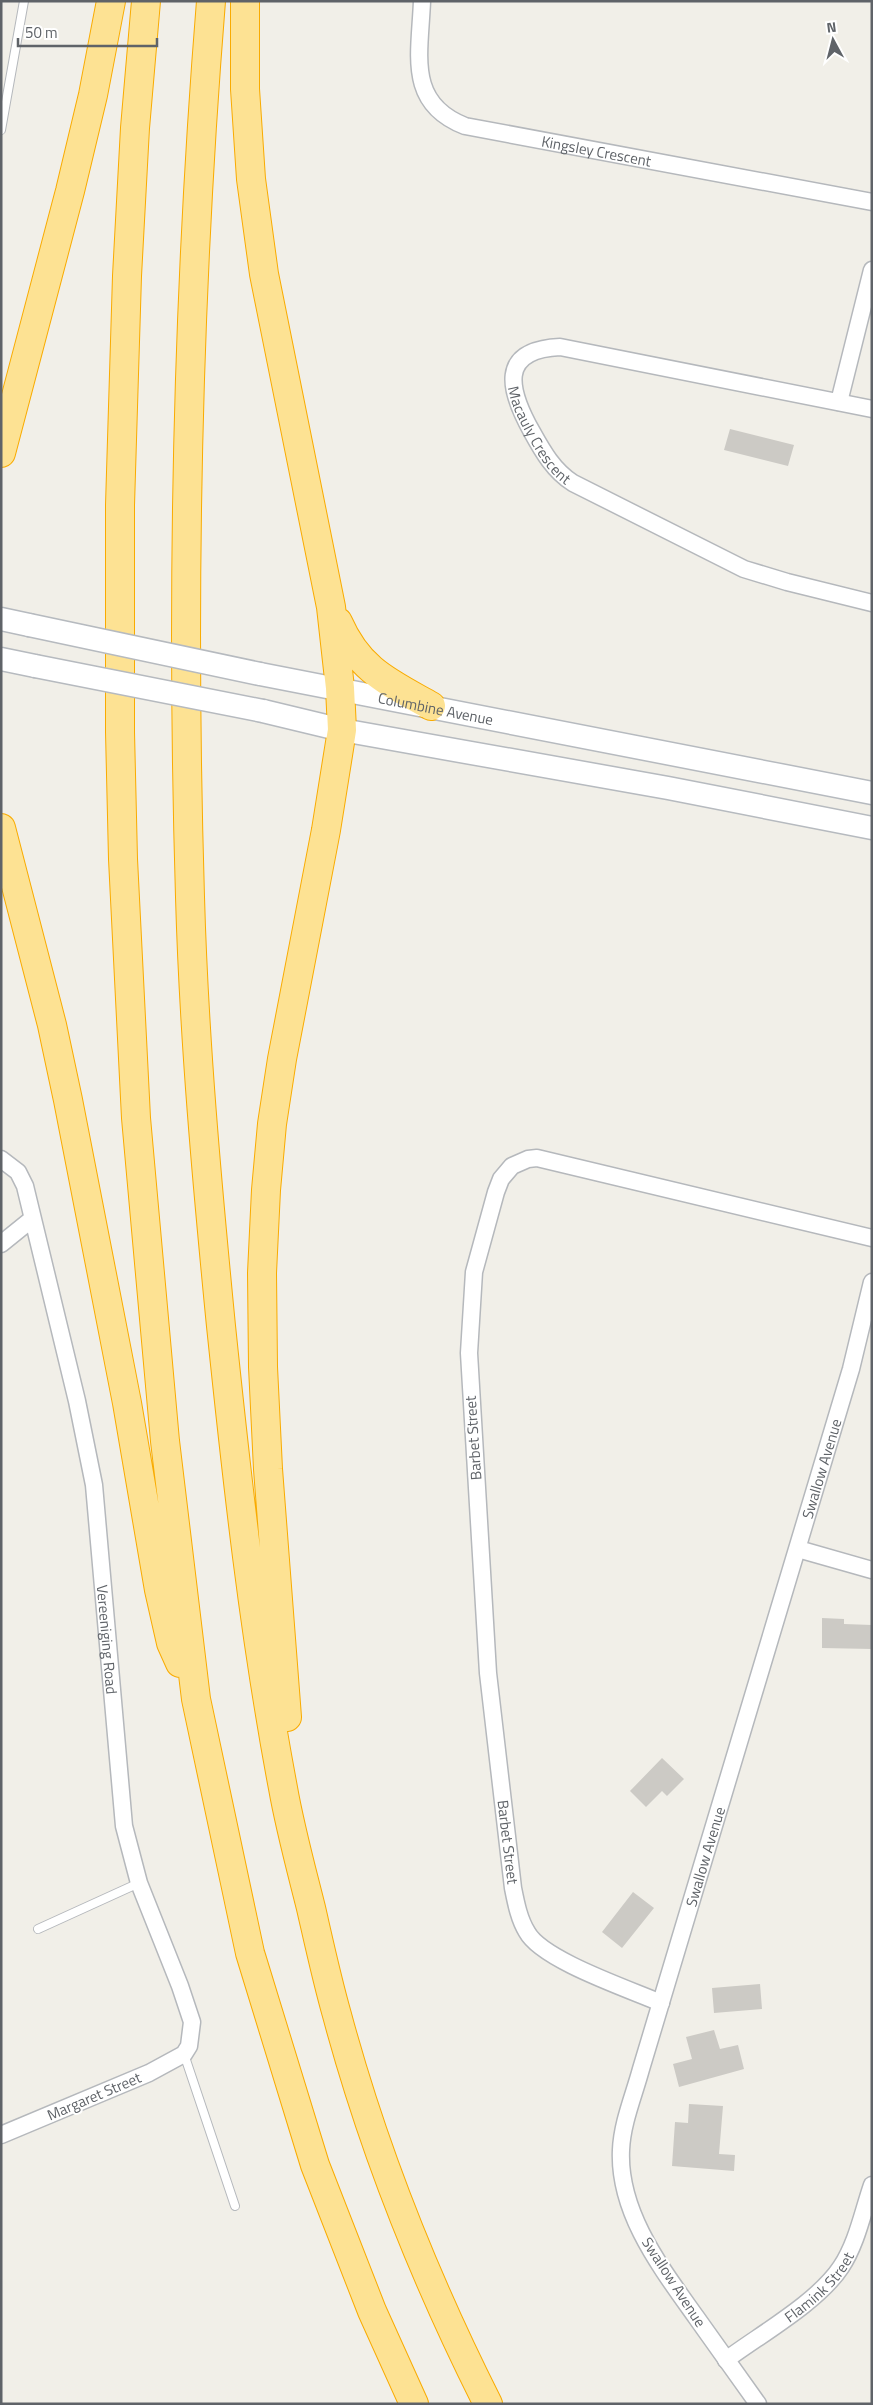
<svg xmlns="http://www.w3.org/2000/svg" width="873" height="2405" font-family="'Titillium Web',sans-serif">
<rect width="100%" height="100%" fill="#f1efe8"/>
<path fill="#cccac5" d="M730,429L794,445L788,466L724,450Z
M822,1618L844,1619V1624L872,1625V1649L822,1648Z
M662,1758L684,1779L667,1796L662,1791L646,1807L630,1791Z
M633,1892L654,1908L622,1948L602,1932Z
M760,1984L762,2009L714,2013L712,1988Z
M714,2030L720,2049L738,2045L744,2069L679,2087L673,2064L692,2059L686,2037Z
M689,2104L723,2106L719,2154L735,2155L734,2171L672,2166L675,2122L688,2123Z"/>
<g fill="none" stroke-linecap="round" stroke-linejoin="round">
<defs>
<path id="lane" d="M1,130L24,1
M38,1929L139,1883
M184,2054L235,2206"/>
<g id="street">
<path id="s1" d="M422,1C420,54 406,103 465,126L872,202"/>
<path d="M839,402L872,270"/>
<path id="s2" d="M872,409L560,347C497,350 509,391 532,432C543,452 554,471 573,483L744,569L787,582L872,603"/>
<path id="s3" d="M1,1159L18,1172L25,1186L77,1401L94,1485L124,1826L139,1883L180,1986L192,2022L189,2046L184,2054L149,2073L1,2135"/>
<path d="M1,1244L32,1219"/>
<path d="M798,1549L872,1570"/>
<path d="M661,2003C629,1989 542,1960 527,1932C519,1919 516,1903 513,1888L488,1673L469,1353L474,1272L496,1192L501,1179L512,1166L528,1159L537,1158L872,1238"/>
<path id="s4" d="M726,2360C761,2334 818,2302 841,2267C857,2243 863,2211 872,2185"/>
<path id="s5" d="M758,2404C737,2375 717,2346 696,2317C662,2269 618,2213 621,2150C622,2123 634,2095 641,2069L851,1369L872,1282"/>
</g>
<g id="secondary">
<path d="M1,619L29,625"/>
<path d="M1,659L35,666"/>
<path id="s6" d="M260,674L872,793"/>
<path d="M263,711L342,730L668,788L872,828"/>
</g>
<path id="highway" d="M146,1L135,128L127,276L120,505V732L123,859L136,1118L165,1441L196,1699L250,1953L315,2165L372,2311L414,2404
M211,1C187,299 181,598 190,897C194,1040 207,1183 221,1326C237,1480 254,1635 283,1788C290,1828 301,1868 311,1908C319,1943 327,1980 337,2015C373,2149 425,2279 488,2404
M245,1V89L251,179L264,274L331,607L340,688L342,730L326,830L282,1059L272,1124L266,1190L262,1273L263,1367L268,1469L287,1717
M1,453L70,191L93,95L111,1
M338,622C359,670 388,682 431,706
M1,828L52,1025L68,1100L127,1403L159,1590L171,1643L180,1663"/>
</defs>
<use href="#lane" stroke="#b5b8bc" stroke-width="10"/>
<use href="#street" stroke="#b5b8bc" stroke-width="19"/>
<use href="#secondary" stroke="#b6babf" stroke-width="25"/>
<use href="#highway" stroke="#f9ab00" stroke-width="30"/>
<use href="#lane" stroke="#fff" stroke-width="8"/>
<use href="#street" stroke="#fff" stroke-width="16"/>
<use href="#secondary" stroke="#fff" stroke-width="22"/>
<use href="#highway" stroke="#fde293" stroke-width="28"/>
<defs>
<path id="secondary-bridge" d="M29,625L260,674
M35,666L263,711"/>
</defs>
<use href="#secondary-bridge" stroke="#b6babf" stroke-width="25" stroke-linecap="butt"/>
<use href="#secondary-bridge" stroke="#fff" stroke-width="22"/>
</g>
<g text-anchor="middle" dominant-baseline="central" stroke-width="4" stroke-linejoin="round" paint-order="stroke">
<g font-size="15" fill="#5f6368" stroke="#fff">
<text stroke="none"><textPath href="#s1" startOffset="279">Kingsley Crescent</textPath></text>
<text stroke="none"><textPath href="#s2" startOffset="444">Macauly Crescent</textPath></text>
<text stroke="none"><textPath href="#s6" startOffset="179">Columbine Avenue</textPath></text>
<text transform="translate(473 1438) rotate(-94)">Barbet Street</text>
<text stroke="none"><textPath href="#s5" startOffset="1004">Swallow Avenue</textPath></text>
<text stroke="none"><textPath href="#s3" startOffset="499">Vereeniging Road</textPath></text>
<text transform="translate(508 1842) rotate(83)">Barbet Street</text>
<text stroke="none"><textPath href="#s5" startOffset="599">Swallow Avenue</textPath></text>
<text transform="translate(94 2096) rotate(-23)">Margaret Street</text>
<text transform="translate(674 2282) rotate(57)">Swallow Avenue</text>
<text stroke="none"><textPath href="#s4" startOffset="119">Flamink Street</textPath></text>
</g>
</g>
<rect width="873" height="2405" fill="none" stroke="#5f6368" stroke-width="5"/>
<g transform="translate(833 40) rotate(353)" stroke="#ffffff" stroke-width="4" paint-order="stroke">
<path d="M0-4L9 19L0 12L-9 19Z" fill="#5f6368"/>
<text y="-8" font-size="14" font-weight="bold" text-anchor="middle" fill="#5f6368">N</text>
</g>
<path d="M18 38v8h139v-8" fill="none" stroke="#5f6368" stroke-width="2.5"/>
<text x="25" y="38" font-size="15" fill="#5f6368" stroke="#ffffff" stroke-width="4" paint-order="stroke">50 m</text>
</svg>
